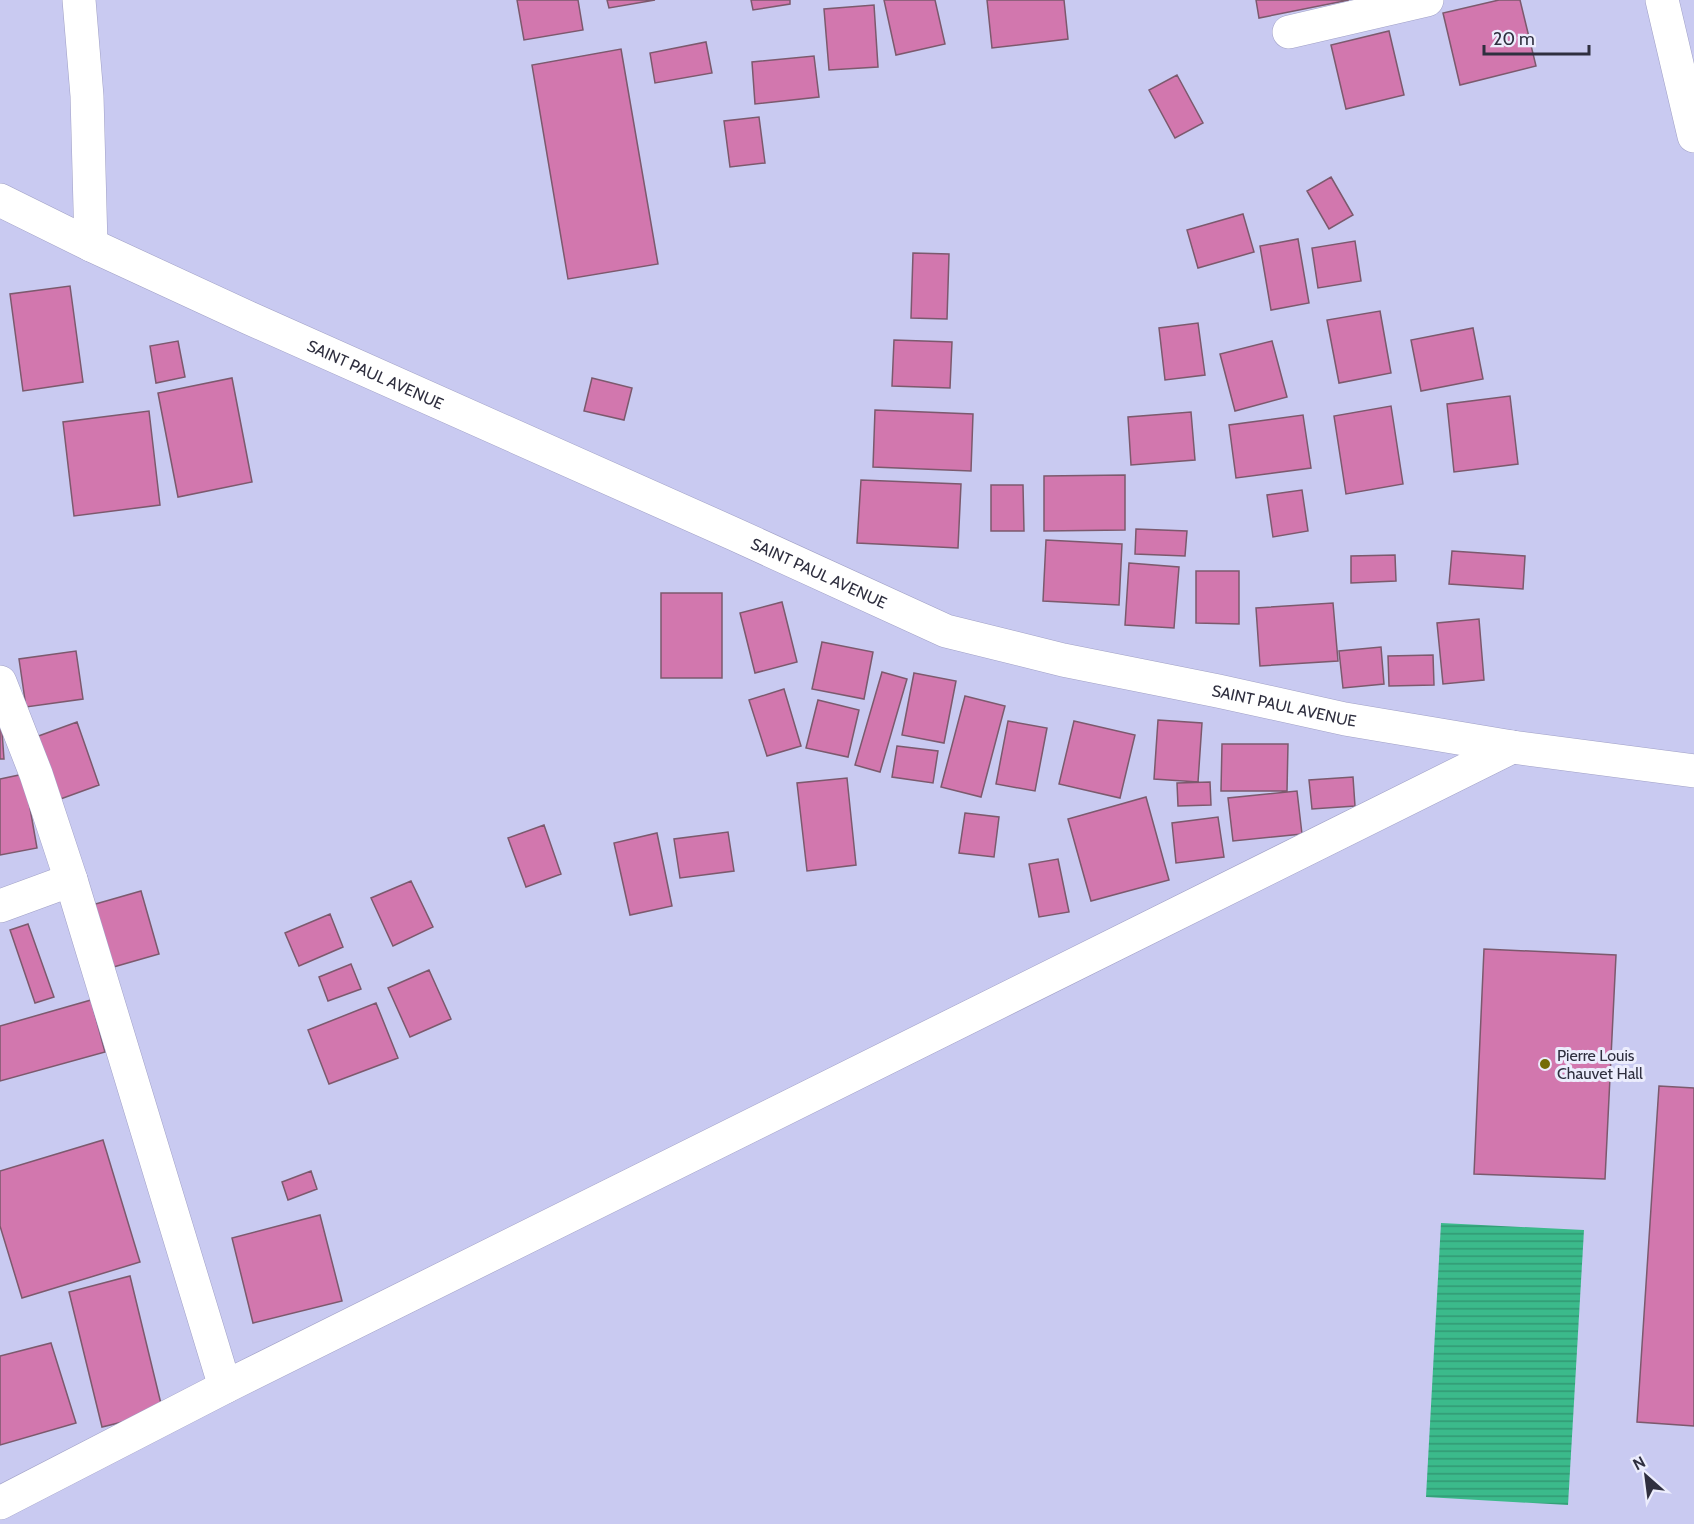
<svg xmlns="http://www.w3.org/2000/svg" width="1694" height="1524" font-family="Cabin,sans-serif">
<defs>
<pattern id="water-rules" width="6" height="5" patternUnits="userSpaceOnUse" patternTransform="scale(1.5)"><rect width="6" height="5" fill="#3bba8b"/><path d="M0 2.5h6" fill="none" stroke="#329873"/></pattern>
</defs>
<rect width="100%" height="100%" fill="#c9caf1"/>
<path fill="url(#water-rules)" d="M1441,1223L1584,1230L1568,1505L1426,1497Z"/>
<path fill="#d277ae" stroke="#7c596d" stroke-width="1.5" d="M517,0H578L583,30L524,40Z
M607,0H655L609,8Z
M751,0H790V4L753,10Z
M884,0H935L945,44L896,55Z
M987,0H1064L1068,39L992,48Z
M1256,0H1349L1259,18Z
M1499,0H1520L1536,66L1460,85L1443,13Z
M874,5L878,67L829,70L824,9Z
M1389,31L1404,95L1346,109L1331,45Z
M706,42L712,73L655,83L650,53Z
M621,49L658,264L568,279L532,65Z
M814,56L819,97L755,104L752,62Z
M1177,75L1203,123L1175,138L1149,90Z
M759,117L765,163L730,167L724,121Z
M1331,177L1353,215L1329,229L1307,191Z
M1243,214L1254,252L1198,268L1187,230Z
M1298,239L1309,303L1271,310L1260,246Z
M1355,241L1361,281L1318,288L1312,248Z
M913,253L949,254L947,319L911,318Z
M70,286L83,382L23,391L10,294Z
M1380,311L1391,373L1339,383L1327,320Z
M1198,323L1205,375L1165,380L1159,328Z
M1473,328L1483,379L1421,391L1411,340Z
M894,340L952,342L950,388L892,386Z
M178,341L185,377L156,383L150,346Z
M1272,341L1287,397L1235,411L1220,354Z
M232,378L252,482L178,497L158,393Z
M592,378L632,388L624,420L584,411Z
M1510,396L1518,464L1454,472L1447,404Z
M1391,406L1403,484L1346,494L1334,416Z
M875,410L973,414L971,471L873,467Z
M149,411L160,505L74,516L63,422Z
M1191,412L1195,460L1131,465L1128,417Z
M1303,415L1311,468L1236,478L1229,425Z
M1125,475V530L1044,531V476Z
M861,480L961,484L958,548L857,543Z
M991,485H1023L1024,531H991Z
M1302,490L1308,531L1273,537L1267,495Z
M1136,529L1187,531L1185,556L1135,554Z
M1046,540L1122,544L1119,605L1043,601Z
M1452,551L1525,556L1523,589L1449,584Z
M1395,555L1396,581L1351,583V556Z
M1129,563L1179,567L1174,628L1125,625Z
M1196,571H1239V624L1196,623Z
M661,593H722V678H661Z
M782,602L797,662L755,673L740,613Z
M1333,603L1338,661L1260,666L1256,608Z
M1479,619L1484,680L1443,684L1437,623Z
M822,642L873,652L864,699L812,689Z
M1381,647L1384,684L1343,688L1339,651Z
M76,651L83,699L26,707L19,659Z
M1433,655L1434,685L1389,686L1388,656Z
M882,672L907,679L880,772L855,765Z
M914,673L956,681L944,743L902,735Z
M784,689L801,746L767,756L749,700Z
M965,696L1005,706L981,797L941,787Z
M818,700L859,710L848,757L806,748Z
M0,704L4,759H0Z
M1158,720L1202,723L1198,782L1154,779Z
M1008,721L1047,728L1035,791L996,784Z
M1074,721L1135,735L1120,798L1059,784Z
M77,722L99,785L55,801L33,738Z
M1222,744H1288L1287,791H1221Z
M897,746L938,751L933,783L892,777Z
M24,774L37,848L0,855V779Z
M1353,777L1355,806L1312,809L1309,780Z
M847,778L856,865L807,871L797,783Z
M1210,782L1211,805L1178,806L1177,783Z
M1297,791L1302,834L1233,841L1228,798Z
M1146,797L1169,880L1091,901L1068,819Z
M965,813L999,817L994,857L959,853Z
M1218,817L1224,857L1176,863L1172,823Z
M544,825L561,874L526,887L508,838Z
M728,832L734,871L680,878L674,839Z
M657,833L672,906L630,915L614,843Z
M1058,859L1069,912L1039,917L1029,864Z
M411,881L433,927L393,946L371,898Z
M141,891L159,954L103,970L85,907Z
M330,914L343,947L299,966L285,933Z
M28,924L54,997L35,1003L10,930Z
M1484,949L1616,955L1605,1179L1474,1174Z
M351,964L361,989L328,1001L319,977Z
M429,970L451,1019L410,1037L388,988Z
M91,1000L105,1052L0,1081V1026Z
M376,1003L398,1058L329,1084L308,1030Z
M1659,1086L1694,1088V1426L1637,1422Z
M103,1140L140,1262L22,1298L0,1226V1171Z
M311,1171L317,1189L288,1200L282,1182Z
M320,1215L342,1301L253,1323L232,1238Z
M130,1276L163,1412L102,1427L69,1292Z
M51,1343L76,1423L0,1445V1356Z"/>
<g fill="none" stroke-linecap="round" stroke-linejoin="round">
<defs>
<g id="minor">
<path d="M79,0L87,96L91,245"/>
<path d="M1662,0L1694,136"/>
<path d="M1289,32L1427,0"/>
<path id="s1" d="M0,200L91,245L249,318L734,534L946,631L1063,660L1218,691L1345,719L1512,747L1694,771"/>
<path d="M0,682L36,774L71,880"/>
<path d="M0,906L71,880L225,1387"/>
<path d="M0,1503L225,1387L1512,747"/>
</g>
</defs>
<use href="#minor" stroke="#a0a0c6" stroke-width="34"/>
<use href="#minor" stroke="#fff" stroke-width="33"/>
</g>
<circle fill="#756c08" stroke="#ecedfd" stroke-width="2" cx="1545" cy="1064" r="6"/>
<g text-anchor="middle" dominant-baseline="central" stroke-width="6" stroke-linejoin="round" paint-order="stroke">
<g font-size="16" fill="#2f2f3f" stroke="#ecedfd">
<text stroke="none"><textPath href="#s1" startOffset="414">SAINT PAUL AVENUE</textPath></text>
<text stroke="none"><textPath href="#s1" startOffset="900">SAINT PAUL AVENUE</textPath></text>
<text stroke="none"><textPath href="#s1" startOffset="1386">SAINT PAUL AVENUE</textPath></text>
</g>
<g font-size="16" fill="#2f2f3f" stroke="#ecedfd" text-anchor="start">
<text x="1557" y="1055">Pierre Louis<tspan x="1557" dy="18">Chauvet Hall</tspan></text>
</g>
</g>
<g transform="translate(1646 1476) rotate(332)" stroke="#ecedfd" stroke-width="4.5" paint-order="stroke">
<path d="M0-4.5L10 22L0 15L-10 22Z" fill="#2f2f3f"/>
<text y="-9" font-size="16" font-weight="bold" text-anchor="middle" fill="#2f2f3f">N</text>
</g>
<path d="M1484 45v9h105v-9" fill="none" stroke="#2f2f3f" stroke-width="3"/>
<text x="1493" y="45" font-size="18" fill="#2f2f3f" stroke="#ecedfd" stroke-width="4.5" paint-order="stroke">20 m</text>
</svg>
